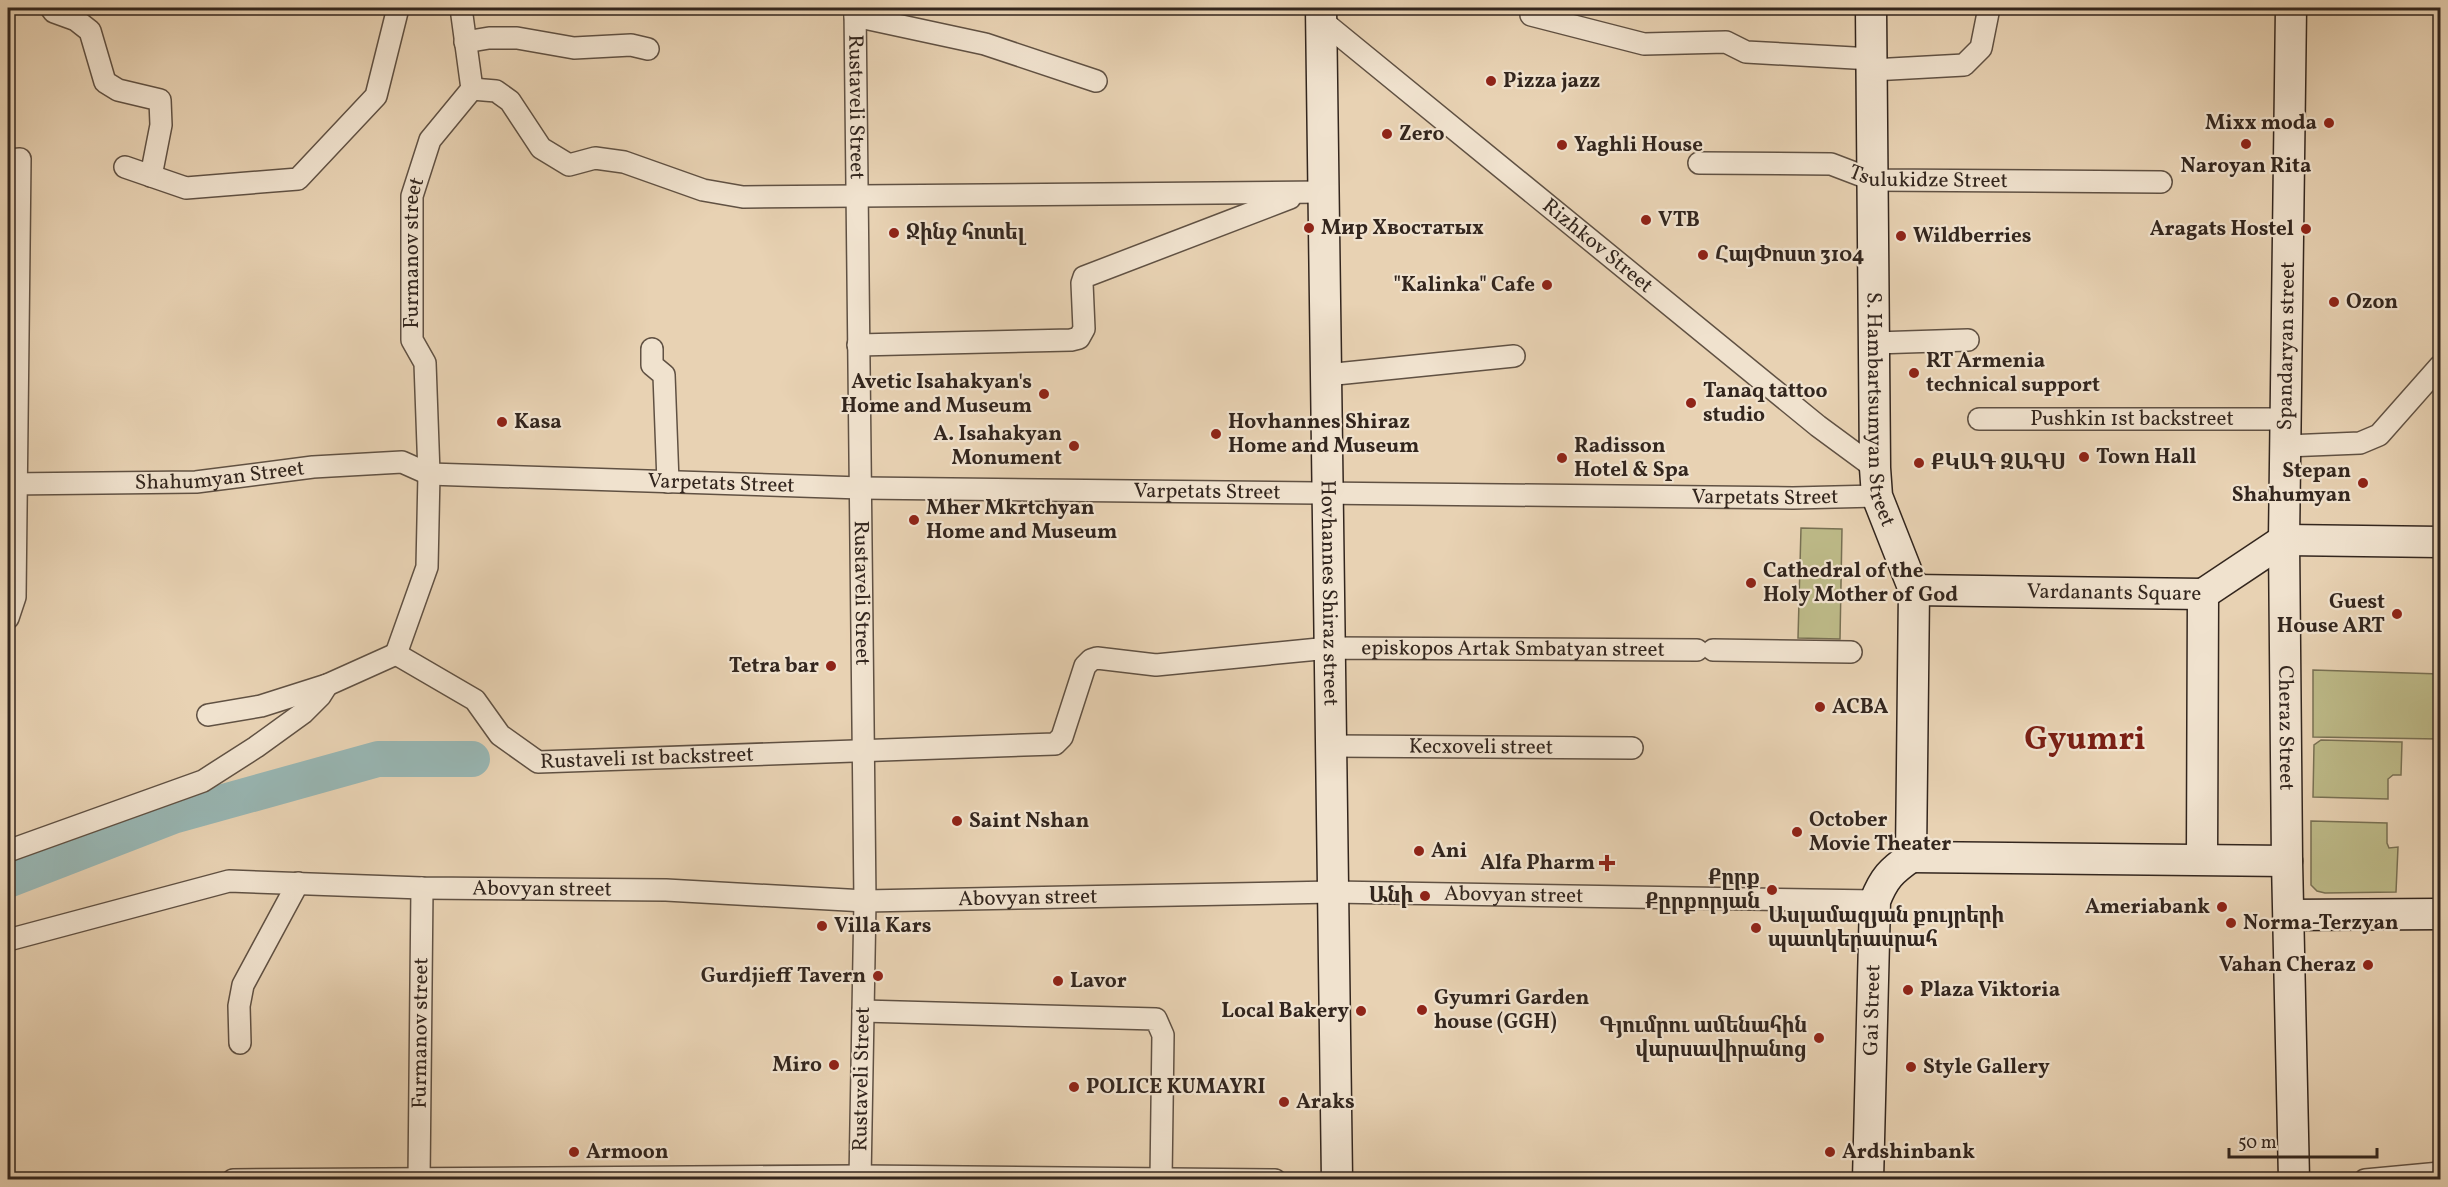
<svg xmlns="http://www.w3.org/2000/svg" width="2448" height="1187" font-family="Vollkorn,'Noto Serif Armenian',serif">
<rect width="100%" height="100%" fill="#e8d2b3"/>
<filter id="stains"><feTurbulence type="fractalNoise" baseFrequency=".00333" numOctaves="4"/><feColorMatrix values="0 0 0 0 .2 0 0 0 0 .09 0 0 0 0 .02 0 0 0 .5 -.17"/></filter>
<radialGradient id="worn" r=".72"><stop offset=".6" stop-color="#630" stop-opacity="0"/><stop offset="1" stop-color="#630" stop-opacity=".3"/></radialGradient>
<path fill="#bdba88" stroke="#787053" stroke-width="1.5" d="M1801,528L1842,529L1840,639L1798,638Z
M2313,670L2440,674V739L2313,737Z
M2321,740L2402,742L2401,775H2393L2388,779V799L2313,797L2314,745Z
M2311,821L2387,823V843L2389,848L2398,847L2396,892L2325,893L2317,891L2311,885Z"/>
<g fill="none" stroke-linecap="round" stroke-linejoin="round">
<path stroke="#98b6b3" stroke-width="36" d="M8,880L173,816L378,759H472"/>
<defs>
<g id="street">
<path d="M51,8L54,12L76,20L90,31L105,82L118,90L160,100L161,125L151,176"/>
<path id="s1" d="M855,8L865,901L860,1180"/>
<path d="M1531,15L1644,44L1726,42L1746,52L1872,59"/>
<path d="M855,16L985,44L1096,81"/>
<path id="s2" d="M1321,20L1818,426L1875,468"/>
<path d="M465,42L489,38H517L574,48L631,45L648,49"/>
<path d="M1872,70L1964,65L1981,48L1989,8"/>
<path d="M472,89L496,91L510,101L541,148L569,165L595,158L624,162L703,190L743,197L1324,192"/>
<path d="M8,160L20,159L15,597L8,618"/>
<path id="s3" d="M1699,163L1831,164L1873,180L2161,182"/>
<path d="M125,167L186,188L298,179L376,96L398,8"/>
<path d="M1875,343L1968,340"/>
<path d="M858,345L1071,340L1079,338L1084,329L1082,283L1084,277L1290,198"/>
<path d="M652,349V365L664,375L668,482"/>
<path d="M1326,375L1514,356"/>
<path id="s4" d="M1979,419H2286"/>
<path d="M2286,446L2360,443L2379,435L2440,366"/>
<path id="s5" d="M8,484L196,482L313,467L402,462L429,474L861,488L1793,498L1877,496"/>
<path d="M1713,650L1851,652"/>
<path id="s6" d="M396,654L475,700L500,735L538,762L1055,744L1062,737L1085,666L1091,660L1097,658L1156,665L1329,648L1697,650"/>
<path id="s7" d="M396,654L427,567L429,474L425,363L412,340V196L430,140L472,89L461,8"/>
<path d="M208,715L261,706L327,685L396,654"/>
<path id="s8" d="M1331,746L1632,748"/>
<path d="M8,851L203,781L256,747L303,713L320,696L327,685"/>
<path id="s9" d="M8,940L229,881L422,888L666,890L865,901L1333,892L1875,901"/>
<path d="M863,1011L1156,1019L1163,1035L1161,1179"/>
<path d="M240,1043L239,1006L243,985L298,883"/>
<path d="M233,1180L860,1176L1275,1180"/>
<path id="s10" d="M419,1180L422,888"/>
<path d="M2365,1180L2440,1173"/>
</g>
<g id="secondary">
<path id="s11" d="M1321,8L1337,1180"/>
<path id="s12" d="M1871,8L1875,468L1877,496L1914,590L1911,857"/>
<path id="s13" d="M2291,8L2284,540L2287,861L2294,1180"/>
<path d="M2284,540L2440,542"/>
<path id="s14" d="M1914,590L2203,594"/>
<path d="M2203,594L2284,540"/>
<path d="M1911,857L2287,861"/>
<path d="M2202,859L2203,594"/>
<path d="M2289,915L2440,914"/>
<path id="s15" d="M1868,1180L1875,901C1884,878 1891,871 1911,857"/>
</g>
</defs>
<use href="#street" stroke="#605143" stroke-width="24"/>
<use href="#secondary" stroke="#33261e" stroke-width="33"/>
<use href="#street" stroke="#f0e2ce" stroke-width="21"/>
<use href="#secondary" stroke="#f0e2ce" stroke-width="30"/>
</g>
<g fill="#8f2418" stroke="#f0e2ce" stroke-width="2">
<circle cx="1491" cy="81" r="6"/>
<circle cx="2329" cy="123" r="6"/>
<circle cx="1387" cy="134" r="6"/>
<circle cx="2246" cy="144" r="6"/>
<circle cx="1562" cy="145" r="6"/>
<circle cx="1646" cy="220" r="6"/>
<circle cx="1309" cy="228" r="6"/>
<circle cx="2306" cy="229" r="6"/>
<circle cx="894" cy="233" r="6"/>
<circle cx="1901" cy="236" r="6"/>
<circle cx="1703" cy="255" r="6"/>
<circle cx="1547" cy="285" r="6"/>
<circle cx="2334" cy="302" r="6"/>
<circle cx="1914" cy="373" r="6"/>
<circle cx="1044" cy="394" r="6"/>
<circle cx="1691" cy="403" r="6"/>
<circle cx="502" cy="422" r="6"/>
<circle cx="1216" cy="434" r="6"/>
<circle cx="1074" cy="446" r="6"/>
<circle cx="2084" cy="457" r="6"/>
<circle cx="1562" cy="458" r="6"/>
<circle cx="1919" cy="463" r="6"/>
<circle cx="2363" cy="483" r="6"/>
<circle cx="914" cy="520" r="6"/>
<circle cx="1751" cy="583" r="6"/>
<circle cx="2397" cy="614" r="6"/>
<circle cx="831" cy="666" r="6"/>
<circle cx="1820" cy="707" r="6"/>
<circle cx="957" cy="821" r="6"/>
<circle cx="1797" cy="832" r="6"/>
<circle cx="1419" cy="851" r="6"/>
<path d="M1604 854h6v6h6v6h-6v6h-6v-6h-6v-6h6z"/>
<circle cx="1772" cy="890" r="6"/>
<circle cx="1425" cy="896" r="6"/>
<circle cx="2222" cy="907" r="6"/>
<circle cx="2231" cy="923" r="6"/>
<circle cx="822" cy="926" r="6"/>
<circle cx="1756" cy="928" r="6"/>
<circle cx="2368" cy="965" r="6"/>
<circle cx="878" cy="976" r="6"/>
<circle cx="1058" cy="981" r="6"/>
<circle cx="1908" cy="990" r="6"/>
<circle cx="1422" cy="1010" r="6"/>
<circle cx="1361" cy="1011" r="6"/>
<circle cx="1819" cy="1038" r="6"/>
<circle cx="834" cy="1065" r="6"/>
<circle cx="1911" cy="1067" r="6"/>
<circle cx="1074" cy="1087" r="6"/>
<circle cx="1284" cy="1102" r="6"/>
<circle cx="574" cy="1152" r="6"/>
<circle cx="1830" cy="1152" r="6"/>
</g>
<g text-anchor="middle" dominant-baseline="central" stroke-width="4.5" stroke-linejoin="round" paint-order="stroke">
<g font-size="21" font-weight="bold" fill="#33261e" stroke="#f0e2ce" text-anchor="start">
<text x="1503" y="81">Pizza jazz</text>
<text x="2317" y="123" text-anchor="end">Mixx moda</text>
<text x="1399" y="134">Zero</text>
<text x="1574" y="145">Yaghli House</text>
<text x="2246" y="166" text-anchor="middle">Naroyan Rita</text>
<text x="1658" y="220">VTB</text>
<text x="1321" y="228">Мир Хвостатых</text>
<text x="2294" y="229" text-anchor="end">Aragats Hostel</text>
<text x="906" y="233">Ջինջ հոտել</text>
<text x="1913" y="236">Wildberries</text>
<text x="1715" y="255">ՀայՓոստ 3104</text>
<text x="1535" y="285" text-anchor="end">"Kalinka" Cafe</text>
<text x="2346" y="302">Ozon</text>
<text x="1926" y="361">RT Armenia<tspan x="1926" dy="24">technical support</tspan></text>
<text x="1032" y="382" text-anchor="end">Avetic Isahakyan's<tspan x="1032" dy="24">Home and Museum</tspan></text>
<text x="1703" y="391">Tanaq tattoo<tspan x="1703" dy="24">studio</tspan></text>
<text x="514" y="422">Kasa</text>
<text x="1228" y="422">Hovhannes Shiraz<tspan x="1228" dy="24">Home and Museum</tspan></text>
<text x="1062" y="434" text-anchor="end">A. Isahakyan<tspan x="1062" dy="24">Monument</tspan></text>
<text x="1574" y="446">Radisson<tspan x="1574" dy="24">Hotel &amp; Spa</tspan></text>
<text x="2096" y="457">Town Hall</text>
<text x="1931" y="463">ՔԿԱԳ ԶԱԳՍ</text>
<text x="2351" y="471" text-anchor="end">Stepan<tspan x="2351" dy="24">Shahumyan</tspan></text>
<text x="926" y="508">Mher Mkrtchyan<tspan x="926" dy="24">Home and Museum</tspan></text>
<text x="1763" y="571">Cathedral of the<tspan x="1763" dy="24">Holy Mother of God</tspan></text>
<text x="2385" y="602" text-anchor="end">Guest<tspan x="2385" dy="24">House ART</tspan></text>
<text x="819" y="666" text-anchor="end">Tetra bar</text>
<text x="1832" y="707">ACBA</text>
<text x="1809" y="820">October<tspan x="1809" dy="24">Movie Theater</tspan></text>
<text x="969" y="821">Saint Nshan</text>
<text x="1431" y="851">Ani</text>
<text x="1595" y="863" text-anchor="end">Alfa Pharm</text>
<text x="1760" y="878" text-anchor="end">Քըրք<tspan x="1760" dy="24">Քըրքորյան</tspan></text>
<text x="1413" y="896" text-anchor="end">Անի</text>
<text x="2210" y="907" text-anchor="end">Ameriabank</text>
<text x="1768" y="916">Ասլամազյան քույրերի<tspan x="1768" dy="24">պատկերասրահ</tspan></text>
<text x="2243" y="923">Norma-Terzyan</text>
<text x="834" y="926">Villa Kars</text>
<text x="2356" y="965" text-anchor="end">Vahan Cheraz</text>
<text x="866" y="976" text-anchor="end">Gurdjieff Tavern</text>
<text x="1070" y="981">Lavor</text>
<text x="1920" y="990">Plaza Viktoria</text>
<text x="1434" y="998">Gyumri Garden<tspan x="1434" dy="24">house (GGH)</tspan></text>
<text x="1349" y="1011" text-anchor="end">Local Bakery</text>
<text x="1807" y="1026" text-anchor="end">Գյումրու ամենահին<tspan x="1807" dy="24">վարսավիրանոց</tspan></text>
<text x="822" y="1065" text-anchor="end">Miro</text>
<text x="1923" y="1067">Style Gallery</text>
<text x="1086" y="1087">POLICE KUMAYRI</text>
<text x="1296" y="1102">Araks</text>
<text x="586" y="1152">Armoon</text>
<text x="1842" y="1152">Ardshinbank</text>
</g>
<g font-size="21" fill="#33261e" stroke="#f0e2ce">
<text stroke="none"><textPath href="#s1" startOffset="99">Rustaveli Street</textPath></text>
<text stroke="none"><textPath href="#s3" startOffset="232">Tsulukidze Street</textPath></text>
<text stroke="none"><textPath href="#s2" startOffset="357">Rizhkov Street</textPath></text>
<text stroke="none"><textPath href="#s7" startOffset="410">Furmanov street</textPath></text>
<text transform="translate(2287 346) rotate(-89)">Spandaryan street</text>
<text stroke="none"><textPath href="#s12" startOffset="402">S. Hambartsumyan Street</textPath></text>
<text stroke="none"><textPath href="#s4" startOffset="153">Pushkin 1st backstreet</textPath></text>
<text stroke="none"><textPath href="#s5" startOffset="212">Shahumyan Street</textPath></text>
<text stroke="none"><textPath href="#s5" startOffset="717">Varpetats Street</textPath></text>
<text stroke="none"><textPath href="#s5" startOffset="1203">Varpetats Street</textPath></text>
<text stroke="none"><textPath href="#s5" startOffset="1761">Varpetats Street</textPath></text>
<text stroke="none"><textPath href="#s1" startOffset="585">Rustaveli Street</textPath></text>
<text stroke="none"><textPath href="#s11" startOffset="585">Hovhannes Shiraz street</textPath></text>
<text stroke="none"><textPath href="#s14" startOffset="200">Vardanants Square</textPath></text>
<text stroke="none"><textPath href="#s6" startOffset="1215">episkopos Artak Smbatyan street</textPath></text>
<text stroke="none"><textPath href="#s13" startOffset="720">Cheraz Street</textPath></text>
<text stroke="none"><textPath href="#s8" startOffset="150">Kecxoveli street</textPath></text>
<text stroke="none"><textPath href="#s6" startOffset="290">Rustaveli 1st backstreet</textPath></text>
<text stroke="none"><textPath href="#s9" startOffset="542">Abovyan street</textPath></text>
<text stroke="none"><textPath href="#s9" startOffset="1514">Abovyan street</textPath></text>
<text stroke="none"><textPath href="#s9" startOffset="1028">Abovyan street</textPath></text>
<text stroke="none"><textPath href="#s15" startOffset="170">Gai Street</textPath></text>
<text stroke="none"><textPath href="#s10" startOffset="147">Furmanov street</textPath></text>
<text transform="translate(862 1079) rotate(-89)">Rustaveli Street</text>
</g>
<g font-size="33" font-weight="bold" fill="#7a1f14" stroke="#f0e2ce">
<text x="2085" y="741">Gyumri</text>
</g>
</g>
<rect width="2448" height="1187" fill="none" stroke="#e8d2b3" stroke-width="30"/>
<rect x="9" y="9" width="2430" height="1169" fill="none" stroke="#33261e" stroke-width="3"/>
<rect x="15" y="15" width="2418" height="1157" fill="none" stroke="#33261e" stroke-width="1.5"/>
<path d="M2229 1148v9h148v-9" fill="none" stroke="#33261e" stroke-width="3"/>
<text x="2238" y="1148" font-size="18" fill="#33261e" stroke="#f0e2ce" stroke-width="4.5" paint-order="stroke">50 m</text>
<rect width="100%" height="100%" filter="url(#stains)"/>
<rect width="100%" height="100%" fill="url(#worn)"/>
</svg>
